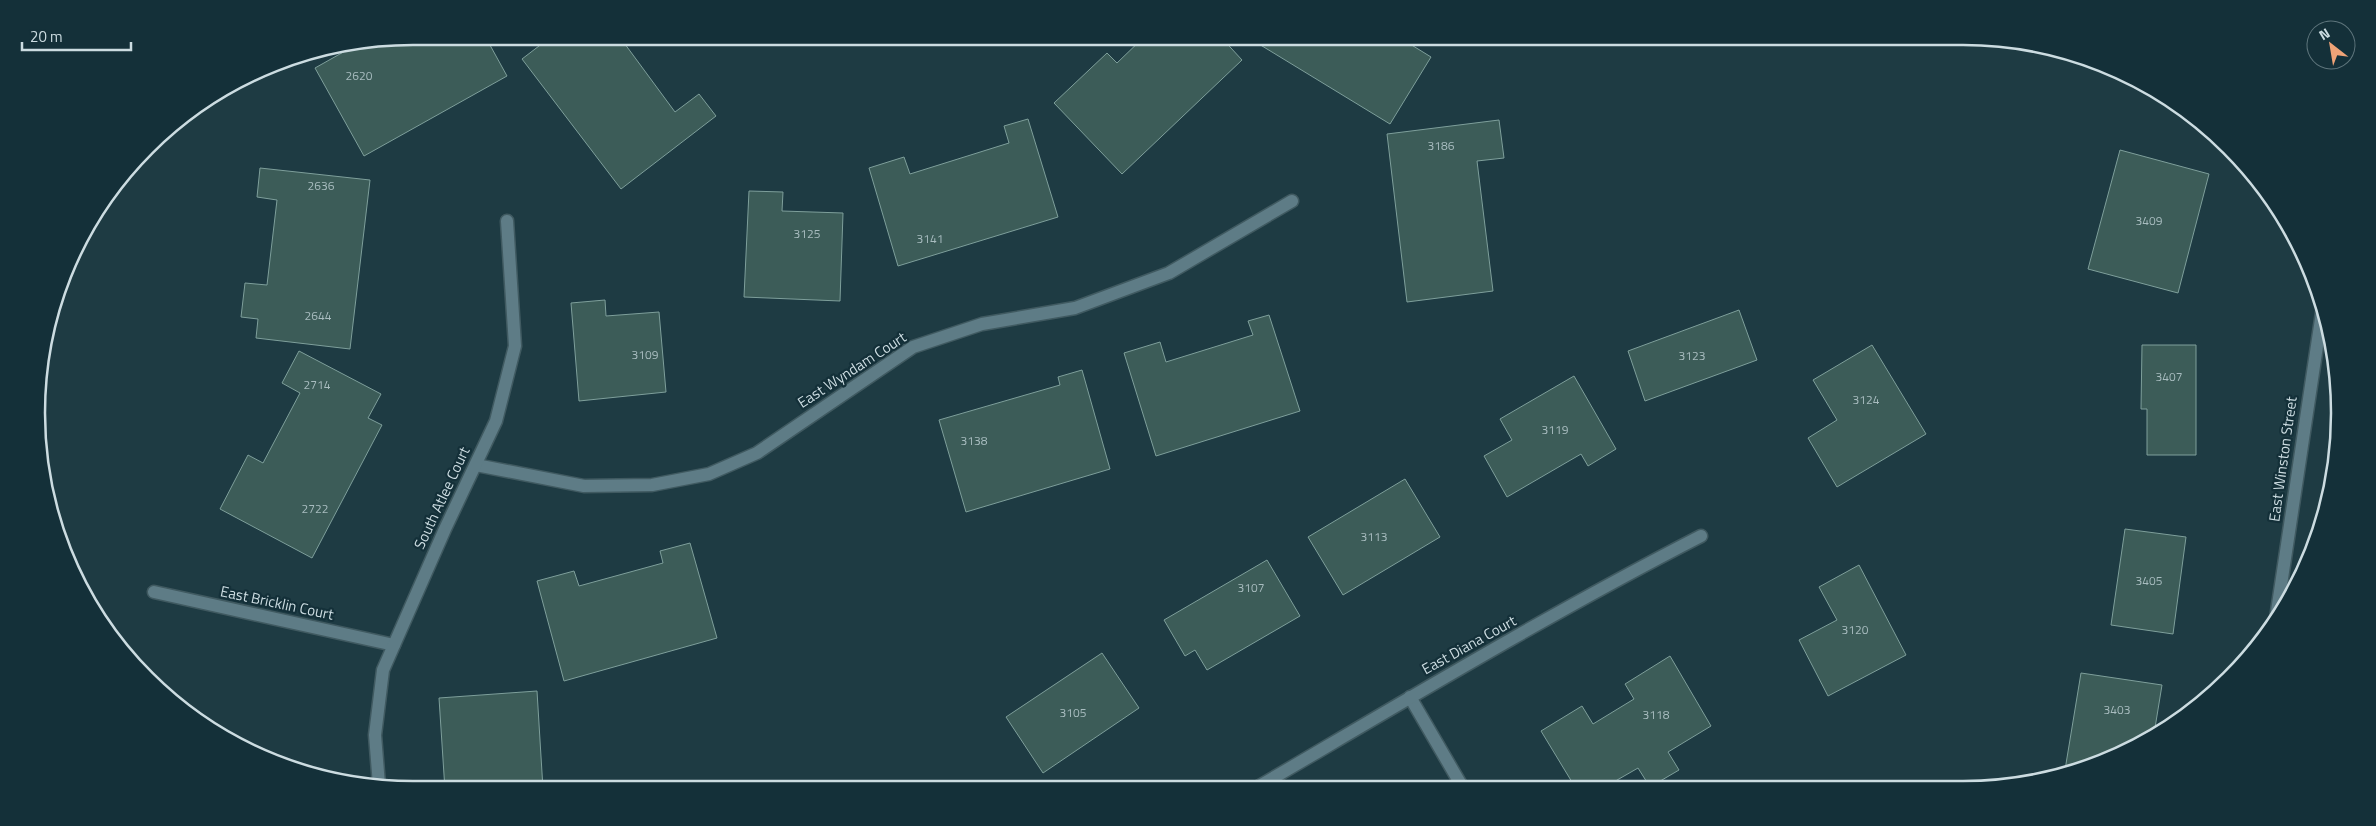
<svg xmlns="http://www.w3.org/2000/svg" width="2376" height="826" font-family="'Titillium Web',sans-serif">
  <rect width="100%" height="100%" fill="#1e3b43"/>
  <g fill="#3c5c58" stroke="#7e9f9b">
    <path d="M413 36H485L507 76 364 156 315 68 363 41 398 38 400 43Z"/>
    <path d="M552 36H619L675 112 699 94 716 116 621 189 522 59Z"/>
    <path d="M1145 36H1220L1242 60 1122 174 1054 103 1107 53 1117 63Z"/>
    <path d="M1251 36H1397L1431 57 1390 124 1249 38Z"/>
    <path d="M1028 119 1058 217 898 266 869 168 904 157 910 174 1009 143 1004 126Z"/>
    <path d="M1499 120 1504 158 1477 161 1493 291 1407 302 1387 134Z"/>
    <path d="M2120 150 2209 174 2178 293 2088 269Z"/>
    <path d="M260 168 370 180 350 349 256 338 258 319 241 317 245 283 267 285 277 200 257 197Z"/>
    <path d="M749 191 783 192 782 211 843 213 840 301 744 297Z"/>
    <path d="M605 300 606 316 659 312 666 392 579 401 571 303Z"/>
    <path d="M1739 310 1757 360 1645 401 1628 351Z"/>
    <path d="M1269 315 1300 411 1156 456 1124 353 1160 342 1166 362 1253 335 1248 321Z"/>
    <path d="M1872 345 1926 434 1837 487 1808 438 1837 420 1813 380Z"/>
    <path d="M2142 345H2196V455H2147V409H2141Z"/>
    <path d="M299 351 381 394 368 418 382 425 312 558 220 509 248 455 263 463 300 393 282 383Z"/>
    <path d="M1082 370 1110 469 966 512 939 420 1060 385 1058 377Z"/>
    <path d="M1574 376 1616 449 1588 466 1581 454 1507 497 1484 456 1512 440 1500 419Z"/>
    <path d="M1405 479 1440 537 1343 595 1308 537Z"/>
    <path d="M45 486 56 503 49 508Z"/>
    <path d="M2125 529 2186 537 2173 634 2111 625Z"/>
    <path d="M690 543 717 638 564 681 537 581 574 571 579 586 663 563 660 551Z"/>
    <path d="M1267 560 1300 616 1207 670 1195 650 1185 656 1164 620Z"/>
    <path d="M1859 565 1906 655 1828 696 1799 640 1837 620 1819 587Z"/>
    <path d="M1102 653 1139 708 1043 773 1006 717Z"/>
    <path d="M1670 656 1711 726 1668 752 1679 770 1650 787 1638 768 1605 787H1575L1541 731 1582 706 1593 724 1634 699 1625 684Z"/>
    <path d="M2081 673 2162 685 2154 734 2129 751 2065 770Z"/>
    <path d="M537 691 543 789 445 790 439 698Z"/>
    <path d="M1775 782 1777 787H1764Z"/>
  </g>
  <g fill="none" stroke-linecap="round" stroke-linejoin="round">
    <g stroke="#405a61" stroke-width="15">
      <g id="minor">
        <path d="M476 465 584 486 652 485 709 474 757 453 913 347 982 324 1075 308 1169 273 1292 201"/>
        <path d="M154 592 394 645"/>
        <path d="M2276 618 2323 306"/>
        <path d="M1410 697 1463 788"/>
        <path d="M379 785 375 735 383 670 445 529 496 421 515 346 507 221"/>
        <path d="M1256 788C1403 702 1549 614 1701 536"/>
      </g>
    </g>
    <use href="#minor" stroke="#5e7c86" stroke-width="12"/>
  </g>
  <g text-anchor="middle" stroke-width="4.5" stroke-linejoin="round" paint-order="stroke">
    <g font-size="12" fill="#a8bcbf">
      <text x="359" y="80">2620</text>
      <text x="1441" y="150">3186</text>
      <text x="321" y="190">2636</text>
      <text x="2149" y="225">3409</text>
      <text x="807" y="238">3125</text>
      <text x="930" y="243">3141</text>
      <text x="318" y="320">2644</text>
      <text x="645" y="359">3109</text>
      <text x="1692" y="360">3123</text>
      <text x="2169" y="381">3407</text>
      <text x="317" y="389">2714</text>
      <text x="1866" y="404">3124</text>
      <text x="1555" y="434">3119</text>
      <text x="974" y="445">3138</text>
      <text x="315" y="513">2722</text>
      <text x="1374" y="541">3113</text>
      <text x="2149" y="585">3405</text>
      <text x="1251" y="592">3107</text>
      <text x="1855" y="634">3120</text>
      <text x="2117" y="714">3403</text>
      <text x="1073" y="717">3105</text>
      <text x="1656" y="719">3118</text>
    </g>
    <g font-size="15" fill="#ccdce1" stroke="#143039">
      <text transform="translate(852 370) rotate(-33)" y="5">East Wyndam Court</text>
      <text transform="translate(2283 459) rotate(-82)" y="5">East Winston Street</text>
      <text transform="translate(442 498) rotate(-65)" y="5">South Atlee Court</text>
      <text transform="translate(277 603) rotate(12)" y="5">East Bricklin Court</text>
      <text transform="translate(1469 645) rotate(-29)" y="5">East Diana Court</text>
    </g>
  </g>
  <path d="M0 0H2376V826H0ZM413 45H1963A368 368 0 0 1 2331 413V413A368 368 0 0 1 1963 781H413A368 368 0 0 1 45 413V413A368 368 0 0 1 413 45Z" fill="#143039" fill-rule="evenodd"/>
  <path fill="none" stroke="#ccdce1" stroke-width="2.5" d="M413 45H1963A368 368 0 0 1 2331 413V413A368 368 0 0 1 1963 781H413A368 368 0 0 1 45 413V413A368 368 0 0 1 413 45Z"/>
  <g transform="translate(2331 45) rotate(329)"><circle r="24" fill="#143039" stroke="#5e757c"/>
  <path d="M0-4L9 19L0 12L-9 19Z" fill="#efa377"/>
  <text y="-8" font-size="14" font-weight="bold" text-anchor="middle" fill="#ccdce1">N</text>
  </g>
  <path d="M22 42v8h109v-8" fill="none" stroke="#ccdce1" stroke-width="2.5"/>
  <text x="30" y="42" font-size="15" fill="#ccdce1" stroke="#143039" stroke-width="4" paint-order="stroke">20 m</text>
</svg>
